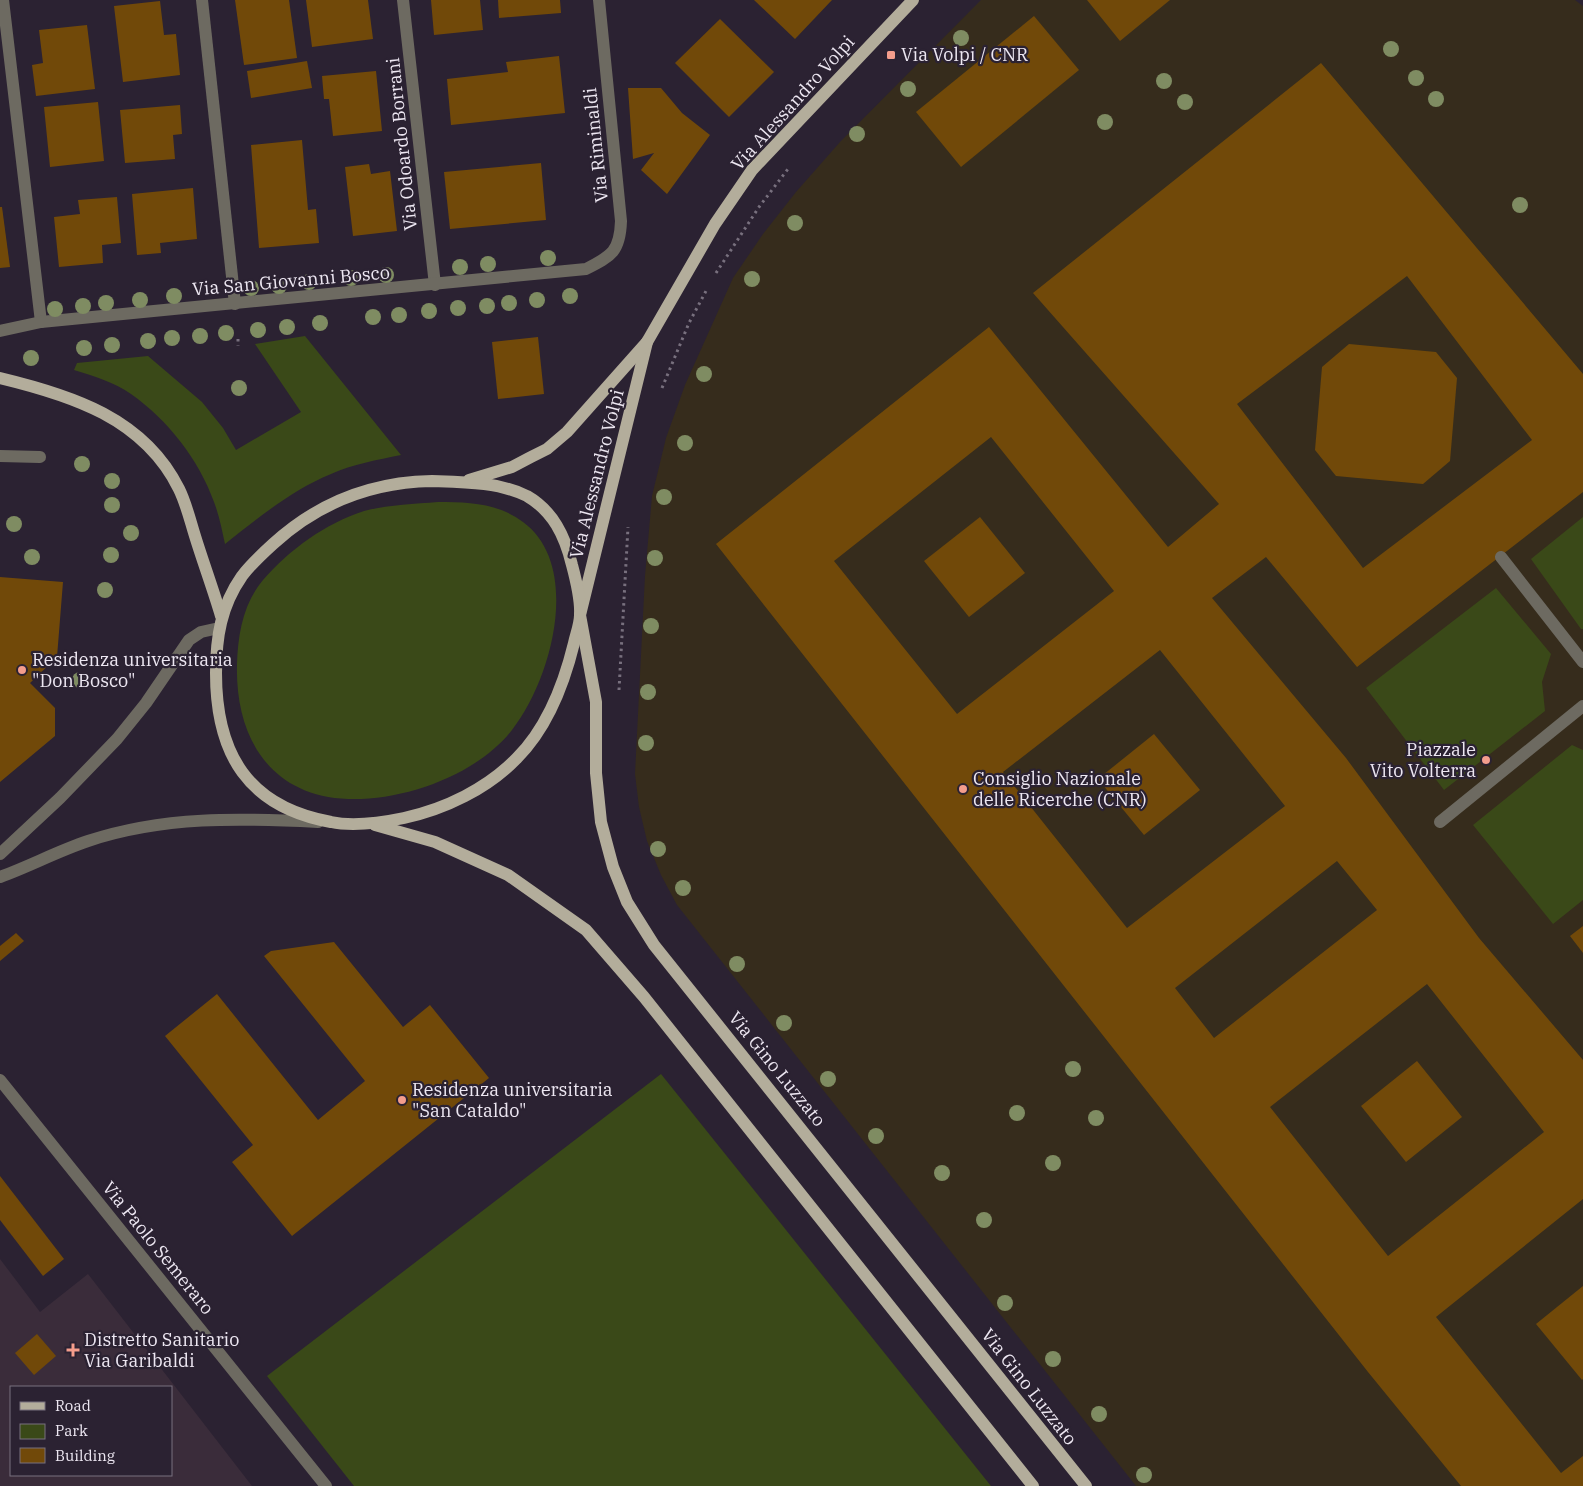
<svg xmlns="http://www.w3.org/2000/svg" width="1583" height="1486" font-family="'IBM Plex Serif',serif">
  <rect width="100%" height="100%" fill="#2b2232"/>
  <path fill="#362c1c" d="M981 0H1575L1583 6V1486H1136L677 905 661 875 647 841 639 807 635 774 645 576 652 496 666 438 685 385 733 278 763 234 796 192 840 142Z"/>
  <path fill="#3a2c3a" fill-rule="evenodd" d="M0 1259 40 1312 88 1274 252 1486H0ZM11 1387H171V1475H11Z"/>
  <g fill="#3a4918">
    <path d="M305 336 401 455C377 460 353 464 331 474 292 490 258 518 225 544 222 530 219 515 214 502 199 460 168 420 131 394 114 382 93 376 74 370L77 363 148 356 202 402 223 428 236 450 301 412 255 344Z"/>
    <path d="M438 502C468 502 498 503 523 522 583 566 551 681 512 730 477 775 404 801 348 799 269 796 235 736 237 664 238 634 243 604 263 580 289 550 326 523 364 511 388 505 413 504 438 502Z"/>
    <path d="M1583 517V629H1581L1531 559Z"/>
    <path d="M1496 588 1551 654 1542 682 1545 711 1444 790 1366 688Z"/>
    <path d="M1572 745 1583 750V900L1553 924 1473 825Z"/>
    <path d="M661 1074 991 1486H354L267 1376Z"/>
  </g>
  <g fill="#714909" fill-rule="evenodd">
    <path d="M235 0H289L297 58 244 65Z"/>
    <path d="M306 0H368L373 39 312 47Z"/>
    <path d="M431 0H480L483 30 434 35Z"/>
    <path d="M498 0H560L561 13 499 18Z"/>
    <path d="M754 0H832L795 39Z"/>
    <path d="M1087 0H1170L1120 41Z"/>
    <path d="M160 1 164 35 176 34 180 75 123 82 114 6Z"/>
    <path d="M1034 16 1079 70 961 167 916 112Z"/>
    <path d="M720 19 774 72 729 117 675 63Z"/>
    <path d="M87 25 95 89 36 96 32 65 43 63 39 30Z"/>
    <path d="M559 56 565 113 451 125 447 79 508 72 506 62Z"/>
    <path d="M307 61 312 88 251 98 247 71Z"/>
    <path d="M1321 63 1583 374V492L1357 667 1266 557 1212 598 1346 758 1479 938 1583 1060V1199L1436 1317 1561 1473 1583 1456V1486H1461L1368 1372 716 544 989 327 1168 547 1219 504 1033 293ZM1407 276 1532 440 1363 568 1237 404ZM991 437 1114 591 957 714 834 561ZM1160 650 1285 806 1127 928 1003 772ZM1337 861 1377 910 1214 1038 1175 988ZM1427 984 1544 1132 1388 1256 1270 1107Z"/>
    <path d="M376 71 382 131 333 136 329 99H324L322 76Z"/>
    <path d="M628 88H661L682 113 710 135 667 194 641 170 654 153 633 159Z"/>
    <path d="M98 102 104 161 50 167 44 107Z"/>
    <path d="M180 105 182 134 173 135 175 159 125 163 120 110Z"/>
    <path d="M302 140 308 210 316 209 319 243 259 248 251 145Z"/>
    <path d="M541 163 546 220 450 229 444 172Z"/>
    <path d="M369 164 371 174 390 171 397 231 353 236 345 167Z"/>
    <path d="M193 188 197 239 160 243 161 253 137 255 132 194Z"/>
    <path d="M117 197 121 243 102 245 103 263 59 267 54 217 80 214 78 200Z"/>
    <path d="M0 207H2L10 267 0 268Z"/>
    <path d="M538 337 544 394 498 399 492 342Z"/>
    <path d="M1349 344 1436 352 1457 378 1450 461 1423 484 1336 476 1315 450 1322 367Z"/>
    <path d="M980 517 1025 573 969 617 924 561Z"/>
    <path d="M0 577 63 582 57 657 30 683 55 708V736L0 782Z"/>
    <path d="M1154 734 1200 790 1144 835 1098 779Z"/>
    <path d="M1583 926V953L1570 936Z"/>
    <path d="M16 933 24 941 0 961V946Z"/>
    <path d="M334 942 403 1027 430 1005 489 1078 292 1236 232 1162 253 1145 165 1036 217 994 318 1120 365 1081 264 956 271 951Z"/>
    <path d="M1417 1061 1462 1117 1406 1162 1361 1106Z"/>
    <path d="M0 1176 64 1259 43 1276 0 1220Z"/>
    <path d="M1583 1286V1379L1582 1380 1536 1324Z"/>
    <path d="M37 1334 56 1356 34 1375 15 1353Z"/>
  </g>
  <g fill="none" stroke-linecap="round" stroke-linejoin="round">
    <g stroke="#78707e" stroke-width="3" stroke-dasharray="2.5 4" stroke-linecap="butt">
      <path d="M716 273 759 207 788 169"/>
      <path d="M238 339V346"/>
      <path d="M662 388 689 323 706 291"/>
      <path d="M619 690 628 527"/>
    </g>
    <g stroke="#6d6a61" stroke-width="12">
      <path d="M3 0 41 322"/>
      <path d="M202 0 235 304"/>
      <path d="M403 0 435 285"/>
      <path d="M0 331 41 322 586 269C612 256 620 251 621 221L599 0"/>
      <path d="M0 456 40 457"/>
      <path d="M1501 557 1583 662"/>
      <path d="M1440 822 1583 706"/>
      <path d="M0 854 60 798 117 739 146 703 189 640 201 632 219 628"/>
      <path d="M0 877C30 866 58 851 88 841 163 816 240 818 318 822"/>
      <path d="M0 1080 326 1486"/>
    </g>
    <g stroke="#b3ad9b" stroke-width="12">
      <path d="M647 342 580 615 596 702V773L601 822 613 867 627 902 654 945 1086 1486"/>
      <path d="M0 378C71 395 144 418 179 489 186 503 190 520 195 536 203 562 213 589 221 616"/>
      <path d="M469 480 512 467 531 457 547 449 567 432 647 342 715 224 752 170 913 0"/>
      <path d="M432 481C463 482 499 482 527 496 553 511 565 536 572 565 576 580 581 599 580 615 580 624 576 634 574 643 564 684 548 727 517 758 487 789 445 809 404 818 380 823 354 827 331 822 248 807 216 754 216 673 216 637 221 606 242 576 251 564 262 554 273 544 319 502 371 482 432 481Z"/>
      <path d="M375 825 435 842 508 875 586 930 644 997 1033 1486"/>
    </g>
  </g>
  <g fill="#7f8c62">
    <circle cx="961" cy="38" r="8"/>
    <circle cx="1391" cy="49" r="8"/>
    <circle cx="1416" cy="78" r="8"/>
    <circle cx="1164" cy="81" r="8"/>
    <circle cx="908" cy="89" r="8"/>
    <circle cx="1436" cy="99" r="8"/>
    <circle cx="1185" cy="102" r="8"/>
    <circle cx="1105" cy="122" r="8"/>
    <circle cx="857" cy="134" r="8"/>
    <circle cx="1520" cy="205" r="8"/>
    <circle cx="795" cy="223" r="8"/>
    <circle cx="548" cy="258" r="8"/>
    <circle cx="488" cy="264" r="8"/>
    <circle cx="460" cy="267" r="8"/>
    <circle cx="386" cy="275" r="8"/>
    <circle cx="351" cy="278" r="8"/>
    <circle cx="752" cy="279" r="8"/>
    <circle cx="309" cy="282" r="8"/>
    <circle cx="279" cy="286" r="8"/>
    <circle cx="251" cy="288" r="8"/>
    <circle cx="174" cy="296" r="8"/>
    <circle cx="570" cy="296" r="8"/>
    <circle cx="140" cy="300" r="8"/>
    <circle cx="537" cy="300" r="8"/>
    <circle cx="106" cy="303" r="8"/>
    <circle cx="509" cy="303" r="8"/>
    <circle cx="83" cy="306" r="8"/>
    <circle cx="487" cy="306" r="8"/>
    <circle cx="458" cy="308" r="8"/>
    <circle cx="55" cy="309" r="8"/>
    <circle cx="429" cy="311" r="8"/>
    <circle cx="399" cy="315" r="8"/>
    <circle cx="373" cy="317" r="8"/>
    <circle cx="320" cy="323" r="8"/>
    <circle cx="287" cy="327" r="8"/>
    <circle cx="258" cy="330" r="8"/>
    <circle cx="226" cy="333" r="8"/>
    <circle cx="200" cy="336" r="8"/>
    <circle cx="172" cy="338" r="8"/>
    <circle cx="148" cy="341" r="8"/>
    <circle cx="112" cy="345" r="8"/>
    <circle cx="84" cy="348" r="8"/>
    <circle cx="31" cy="358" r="8"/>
    <circle cx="704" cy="374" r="8"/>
    <circle cx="239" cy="388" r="8"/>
    <circle cx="685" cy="443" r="8"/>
    <circle cx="82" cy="464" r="8"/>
    <circle cx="112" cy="481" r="8"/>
    <circle cx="664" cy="497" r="8"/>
    <circle cx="112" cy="505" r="8"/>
    <circle cx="14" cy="524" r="8"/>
    <circle cx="131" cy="533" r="8"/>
    <circle cx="111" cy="555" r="8"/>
    <circle cx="32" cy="557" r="8"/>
    <circle cx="655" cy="558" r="8"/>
    <circle cx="105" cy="590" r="8"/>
    <circle cx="651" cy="626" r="8"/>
    <circle cx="80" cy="680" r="8"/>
    <circle cx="648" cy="692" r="8"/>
    <circle cx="646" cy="743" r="8"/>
    <circle cx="658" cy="849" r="8"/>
    <circle cx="683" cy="888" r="8"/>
    <circle cx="737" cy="964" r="8"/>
    <circle cx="784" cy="1023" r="8"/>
    <circle cx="1073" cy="1069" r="8"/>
    <circle cx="828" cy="1079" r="8"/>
    <circle cx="1017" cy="1113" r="8"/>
    <circle cx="1096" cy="1118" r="8"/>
    <circle cx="876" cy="1136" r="8"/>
    <circle cx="1053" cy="1163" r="8"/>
    <circle cx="942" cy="1173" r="8"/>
    <circle cx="984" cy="1220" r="8"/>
    <circle cx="1005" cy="1303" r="8"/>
    <circle cx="1053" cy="1359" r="8"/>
    <circle cx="1099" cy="1414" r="8"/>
    <circle cx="1144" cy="1475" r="8"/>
  </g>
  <g fill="#f49d8c" stroke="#2b2232" stroke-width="2">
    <rect x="886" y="50" width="10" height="10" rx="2.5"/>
    <circle cx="22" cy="670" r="5"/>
    <circle cx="1486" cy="760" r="5"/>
    <circle cx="963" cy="789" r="5"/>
    <circle cx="402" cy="1100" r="5"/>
    <path d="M70.5 1342.5h5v5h5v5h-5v5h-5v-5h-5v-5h5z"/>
  </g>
  <g text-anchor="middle" stroke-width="4.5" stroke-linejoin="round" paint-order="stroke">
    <g font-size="18" fill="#ede7f2" stroke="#2b2232" text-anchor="start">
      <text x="901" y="61">Via Volpi / CNR</text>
      <text x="32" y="666">Residenza universitaria<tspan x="32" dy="21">"Don Bosco"</tspan></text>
      <text x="1476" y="756" text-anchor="end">Piazzale<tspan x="1476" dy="21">Vito Volterra</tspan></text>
      <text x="973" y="785">Consiglio Nazionale<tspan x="973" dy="21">delle Ricerche (CNR)</tspan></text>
      <text x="412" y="1096">Residenza universitaria<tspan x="412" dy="21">"San Cataldo"</tspan></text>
      <text x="84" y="1346">Distretto Sanitario<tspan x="84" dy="21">Via Garibaldi</tspan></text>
    </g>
    <g font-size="18" fill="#ede7f2" stroke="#2b2232">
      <text transform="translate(793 103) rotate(-48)" y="6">Via Alessandro Volpi</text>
      <text transform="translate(402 144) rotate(-96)" y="6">Via Odoardo Borrani</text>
      <text transform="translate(596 145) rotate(-96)" y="6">Via Riminaldi</text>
      <text transform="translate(291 281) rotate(-5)" y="6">Via San Giovanni Bosco</text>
      <text transform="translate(597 474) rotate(-76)" y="6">Via Alessandro Volpi</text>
      <text transform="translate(777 1069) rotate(51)" y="6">Via Gino Luzzato</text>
      <text transform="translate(158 1248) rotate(51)" y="6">Via Paolo Semeraro</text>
      <text transform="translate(1029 1387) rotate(52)" y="6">Via Gino Luzzato</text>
    </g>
  </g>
  <rect x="10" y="1386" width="162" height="90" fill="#2b2232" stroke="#79717f"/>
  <rect x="20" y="1402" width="25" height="8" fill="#b3ad9b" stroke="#79717f"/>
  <text x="55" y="1411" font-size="15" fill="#ede7f2">Road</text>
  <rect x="20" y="1424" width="25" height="15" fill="#3a4918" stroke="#79717f"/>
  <text x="55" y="1436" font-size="15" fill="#ede7f2">Park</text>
  <rect x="20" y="1448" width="25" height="15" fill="#714909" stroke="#79717f"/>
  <text x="55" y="1461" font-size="15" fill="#ede7f2">Building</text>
</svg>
